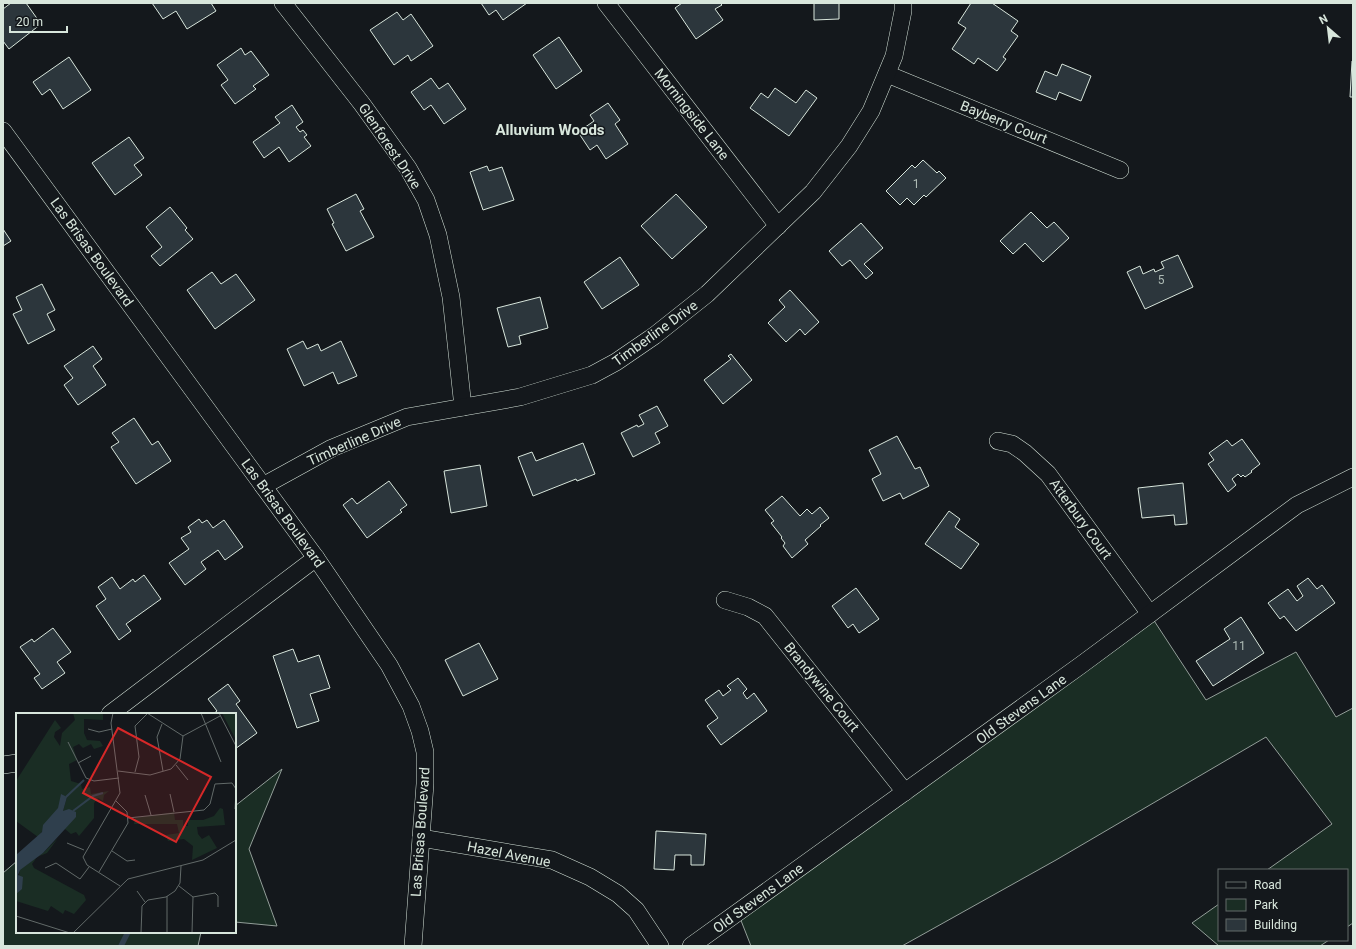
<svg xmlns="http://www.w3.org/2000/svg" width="1356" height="949" font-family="Roboto,sans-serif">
  <rect width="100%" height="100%" fill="#14181c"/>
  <g fill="#1a2d24" stroke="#939e99">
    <path d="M1151 616 1206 700 1296 652 1336 717 1353 708V923L1347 927V870H1267L1332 824 1266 737 1056 860 902 946H751L740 918Z"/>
    <path d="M282 769 249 849 277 926 235 922V806Z"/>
    <path d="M17 861V932H201L198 946H3V873Z"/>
    <path d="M1219 904V940H1329L1320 946H1219L1192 923Z"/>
  </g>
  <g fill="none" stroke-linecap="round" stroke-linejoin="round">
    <path stroke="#2f3f4d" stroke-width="5.5" d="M121 946 128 932"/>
  </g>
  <g fill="#2c363c" stroke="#d8e6dc">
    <path d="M11 3H26L41 24 9 49 3 41V9Z"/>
    <path d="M152 3H211L216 11 187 29 176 11 163 19Z"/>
    <path d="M481 3H527L503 20 496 10 489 15Z"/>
    <path d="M682 3H720L722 5 715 9 723 20 696 39 675 8Z"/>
    <path d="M814 3H839V19L814 20Z"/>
    <path d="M971 3H992L1018 21 1011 31 1018 36 1003 57 1006 59 997 71 978 58 974 64 952 49 966 28 958 23Z"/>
    <path d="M397 12 403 20 411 14 433 46 411 61 408 55 394 65 370 30Z"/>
    <path d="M559 37 582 71 556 89 533 55Z"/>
    <path d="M241 48 245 55 251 51 269 75 253 86 256 89 235 104 221 85 228 80 217 65Z"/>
    <path d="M69 57 91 90 63 109 50 89 42 95 33 82Z"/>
    <path d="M1352 61H1353V97H1350Z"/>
    <path d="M1062 64 1091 76 1081 101 1059 92 1056 100 1036 92 1045 71 1057 76Z"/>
    <path d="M431 78 439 89 448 83 466 109 444 124 431 105 424 110 411 92Z"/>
    <path d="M775 88 796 103 806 90 817 98 789 136 750 108 761 93 768 98Z"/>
    <path d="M608 103 620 120 615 124 628 144 606 159 597 145 590 150 578 132 594 121 590 115Z"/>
    <path d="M292 105 303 122 296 127 300 132 303 130 307 135 304 137 311 146 289 162 279 147 264 158 253 142 280 123 275 117Z"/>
    <path d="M129 137 144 158 134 165 142 175 115 195 92 163Z"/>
    <path d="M923 160 937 173 939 171 946 178 926 197 924 195 914 205 907 198 900 205 886 191 912 165 915 168Z"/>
    <path d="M487 166 489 171 502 167 514 200 483 210 470 172Z"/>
    <path d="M356 194 364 209 360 211 374 237 346 251 332 224 334 223 327 209Z"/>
    <path d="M676 194 707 227 672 259 641 226Z"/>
    <path d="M170 207 187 228 185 230 193 239 160 266 151 256 162 247 146 227Z"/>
    <path d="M1031 212 1047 228 1054 222 1069 238 1043 262 1025 243 1013 254 1000 241Z"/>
    <path d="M861 223 883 248 864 264 873 273 866 279 850 260 842 266 829 251Z"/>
    <path d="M3 229 11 241 3 246Z"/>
    <path d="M1178 255 1193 287 1145 309 1127 272 1140 266 1143 274 1154 269 1155 272 1164 268 1161 262Z"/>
    <path d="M620 257 639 285 602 309 584 282Z"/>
    <path d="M212 272 221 284 236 274 255 300 215 329 187 290Z"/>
    <path d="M42 284 55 310 47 314 55 330 28 344 13 314 22 310 16 297Z"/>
    <path d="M790 290 819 322 805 335 800 329 786 342 768 323 785 307 779 300Z"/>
    <path d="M540 297 548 328 519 336 521 344 508 347 497 308Z"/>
    <path d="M303 341 307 349 318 344 321 351 341 341 357 376 338 384 333 372 304 386 287 349Z"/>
    <path d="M93 346 102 359 93 366 106 385 78 405 64 385 73 378 64 366Z"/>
    <path d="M731 354 752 380 723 404 704 380 731 359 728 356Z"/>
    <path d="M657 406 668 426 655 433 660 443 633 457 621 433 637 425 638 427 644 424 639 415Z"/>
    <path d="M134 418 152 445 158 441 171 461 136 484 111 447 119 442 112 433Z"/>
    <path d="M897 436 915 469 920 467 929 486 903 499 900 493 883 501 872 479 881 474 869 450Z"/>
    <path d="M1242 439 1260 464 1251 471 1252 472 1245 477 1243 475 1241 477 1238 474 1232 479 1236 485 1228 492 1208 464 1214 460 1209 453 1227 440 1232 446Z"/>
    <path d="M583 443 595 474 577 481 576 479 533 496 518 457 532 452 536 461Z"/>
    <path d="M480 465 487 506 451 513 444 471Z"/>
    <path d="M389 481 407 505 400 510 402 512 367 538 343 505 352 498 357 504Z"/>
    <path d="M1183 483 1187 524 1175 525 1174 515 1142 518 1138 488Z"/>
    <path d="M782 496 800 516 807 509 812 514 820 507 829 518 820 525 821 526 805 540 808 544 792 558 783 546 785 543 781 538 782 537 771 523 774 521 765 510Z"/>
    <path d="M949 511 960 519 955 527 979 544 961 569 925 544Z"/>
    <path d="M199 519 202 523 207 520 213 528 224 520 243 547 225 560 218 550 201 562 206 569 185 585 169 563 189 549 181 538 191 532 188 527Z"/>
    <path d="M144 575 161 599 126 624 131 631 119 640 96 606 106 599 98 587 112 577 120 589 133 579 135 582Z"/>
    <path d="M1308 578 1317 589 1322 585 1335 603 1296 631 1284 616 1280 619 1268 603 1288 589 1297 601 1303 596 1297 586Z"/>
    <path d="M856 588 879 619 859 633 853 624 848 628 832 606Z"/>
    <path d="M1241 617 1264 653 1213 686 1196 661 1230 639 1224 629Z"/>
    <path d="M53 628 71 652 57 662 65 673 42 689 34 678 40 674 20 647 32 639 34 642Z"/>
    <path d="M479 643 498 679 463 696 445 660Z"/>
    <path d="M293 649 298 662 319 655 330 688 310 694 319 721 297 728 273 656Z"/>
    <path d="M738 678 747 689 743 693 747 699 754 693 767 711 721 745 707 726 718 718 705 700 719 690 723 696 731 690 727 686Z"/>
    <path d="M228 684 240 701 236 704 257 733 235 749V714H213L217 711 208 699Z"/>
    <path d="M656 831 706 834 704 865H691V855H675L674 870 654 869Z"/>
  </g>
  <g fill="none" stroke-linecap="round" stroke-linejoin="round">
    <g stroke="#d8e6dc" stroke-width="18">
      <g id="street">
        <path d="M283 3 362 104 408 168 426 200 438 235 451 297 463 407"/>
        <path d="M606 3 778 226"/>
        <path d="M887 74 1120 170"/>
        <path d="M3 131 316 558 389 665 411 706 420 731 425 752V784L413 946"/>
        <path d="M998 441 1012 444 1025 453 1048 474 1150 614"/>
        <path d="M263 486 332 448 407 417 520 397 592 375 616 362 654 336 707 294 813 192 849 146 871 111 894 56 903 11V3"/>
        <path d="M725 600 748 607 765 616 905 792"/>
        <path d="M110 714 316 558"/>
        <path d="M3 765 17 763"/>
        <path d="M421 838 552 860 590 877 618 894 636 910 660 946"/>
        <path d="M691 946 1081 665 1297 505 1353 477"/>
      </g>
    </g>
    <use href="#street" stroke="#14181c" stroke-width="17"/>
  </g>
  <g text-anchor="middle" stroke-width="3" stroke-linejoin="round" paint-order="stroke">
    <g font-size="12" fill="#adbab4">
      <text x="916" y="188">1</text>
      <text x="1161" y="284">5</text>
      <text x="1239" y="650">11</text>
    </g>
    <g font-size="14" fill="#d8e6dc" stroke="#14181c">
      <text transform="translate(692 114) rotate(52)" y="5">Morningside Lane</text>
      <text transform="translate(1004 122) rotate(22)" y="5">Bayberry Court</text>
      <text transform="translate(390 146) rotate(56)" y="5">Glenforest Drive</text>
      <text transform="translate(92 252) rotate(54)" y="5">Las Brisas Boulevard</text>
      <text transform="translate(655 333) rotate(-36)" y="5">Timberline Drive</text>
      <text transform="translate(354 441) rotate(-24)" y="5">Timberline Drive</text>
      <text transform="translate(283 513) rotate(54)" y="5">Las Brisas Boulevard</text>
      <text transform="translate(1081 519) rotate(54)" y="5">Atterbury Court</text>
      <text transform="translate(822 687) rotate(51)" y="5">Brandywine Court</text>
      <text transform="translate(1021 709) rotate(-36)" y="5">Old Stevens Lane</text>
      <text transform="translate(420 832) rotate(-86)" y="5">Las Brisas Boulevard</text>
      <text transform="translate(509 854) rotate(11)" y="5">Hazel Avenue</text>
      <text transform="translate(758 898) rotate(-36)" y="5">Old Stevens Lane</text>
    </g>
    <g font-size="15" font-weight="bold" fill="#d8e6dc" stroke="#14181c">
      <text x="550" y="135">Alluvium Woods</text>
    </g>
  </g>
  <g transform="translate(16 713)">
    <rect width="220" height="220" fill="#14181c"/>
    <path d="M57 0H87V7L68 6V20L71 27 84 28 87 33 78 36 75 31 67 35 63 31 57 34 61 47 53 51 55 68 65 71 66 76 74 74 75 81 93 78 88 82 87 88 82 85 78 90V105L63 123 60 119 55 121 49 116 47 98 51 84 22 124 0 108V68L39 7 45 15 39 19 38 24 44 33 46 20 59 7ZM206 0H220V27ZM204 95 207 96 209 112 181 114 182 121 186 126 193 122 201 135 176 147 177 133 168 126 152 128 150 122 163 120 161 111H118L119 105 158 99 159 107H167V113H172V107H187L198 103ZM42 125 31 140 21 144 16 151 18 155 68 182 70 187 58 201 49 197 47 201 35 193 32 198 0 188 4 156 27 140Z" fill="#1a2d24"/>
    <path d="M45 81 51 84 47 98 53 96 60 99V104L27 140 4 157 2 162 7 164 6 176 0 181V142L26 119 27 112 42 95Z" fill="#2f3f4d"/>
    <path fill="none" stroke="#2f3f4d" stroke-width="2" d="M50 84 68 67M57 98 77 83 87 80"/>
    <path fill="none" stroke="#626a69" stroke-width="1" d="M97 0 95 10 104 80 67 144 71 152 104 173M185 0 205 49M203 0 220 33M146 11 141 24 147 58M72 16 83 19 96 16M167 23 204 3M52 29 70 65 78 68 103 65M62 50 75 43M160 52 172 67M102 58 134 62 155 56 164 46 167 23 131 0M119 59 123 44 119 13 131 1M154 81 158 99M129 82 135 102M219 96 220 79M112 105 188 97 194 91 199 71 216 70 220 76M51 130 68 137M96 138 111 148 119 147M29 155 40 150 64 166 73 154M83 159 112 110 111 99 100 88M163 173 177 184 176 220M121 178 129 189M151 183V220M177 184 199 180 202 183V194M0 203 54 220M57 220 112 166 187 147 220 127M125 220 126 193 132 187 150 184 159 178 164 170 165 153"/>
    <path fill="#d62828" fill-opacity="0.15" stroke="#d62828" stroke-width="2" d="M102 15 195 64 160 129 67 80Z"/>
    <rect width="220" height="220" fill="none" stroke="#d8e6dc" stroke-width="2"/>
  </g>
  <rect width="1356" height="949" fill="none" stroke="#d8e6dc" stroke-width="8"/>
  <rect x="1218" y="869" width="130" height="72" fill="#14181c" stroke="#626a69"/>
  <rect x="1226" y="882" width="20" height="6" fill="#14181c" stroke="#626a69"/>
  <text x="1254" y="889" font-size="12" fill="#d8e6dc">Road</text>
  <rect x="1226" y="899" width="20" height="12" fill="#1a2d24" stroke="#626a69"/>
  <text x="1254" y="909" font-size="12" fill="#d8e6dc">Park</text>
  <rect x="1226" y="919" width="20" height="12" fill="#2c363c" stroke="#626a69"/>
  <text x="1254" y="929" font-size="12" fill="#d8e6dc">Building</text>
  <g transform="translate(1328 28) rotate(332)" stroke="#14181c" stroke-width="3" paint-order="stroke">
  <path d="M0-3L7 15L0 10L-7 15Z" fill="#d8e6dc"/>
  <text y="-6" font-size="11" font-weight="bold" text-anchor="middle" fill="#d8e6dc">N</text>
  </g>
  <path d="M10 26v6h57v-6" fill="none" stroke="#d8e6dc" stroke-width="2"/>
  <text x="16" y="26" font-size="12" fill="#d8e6dc" stroke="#14181c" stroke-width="3" paint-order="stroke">20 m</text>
</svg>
